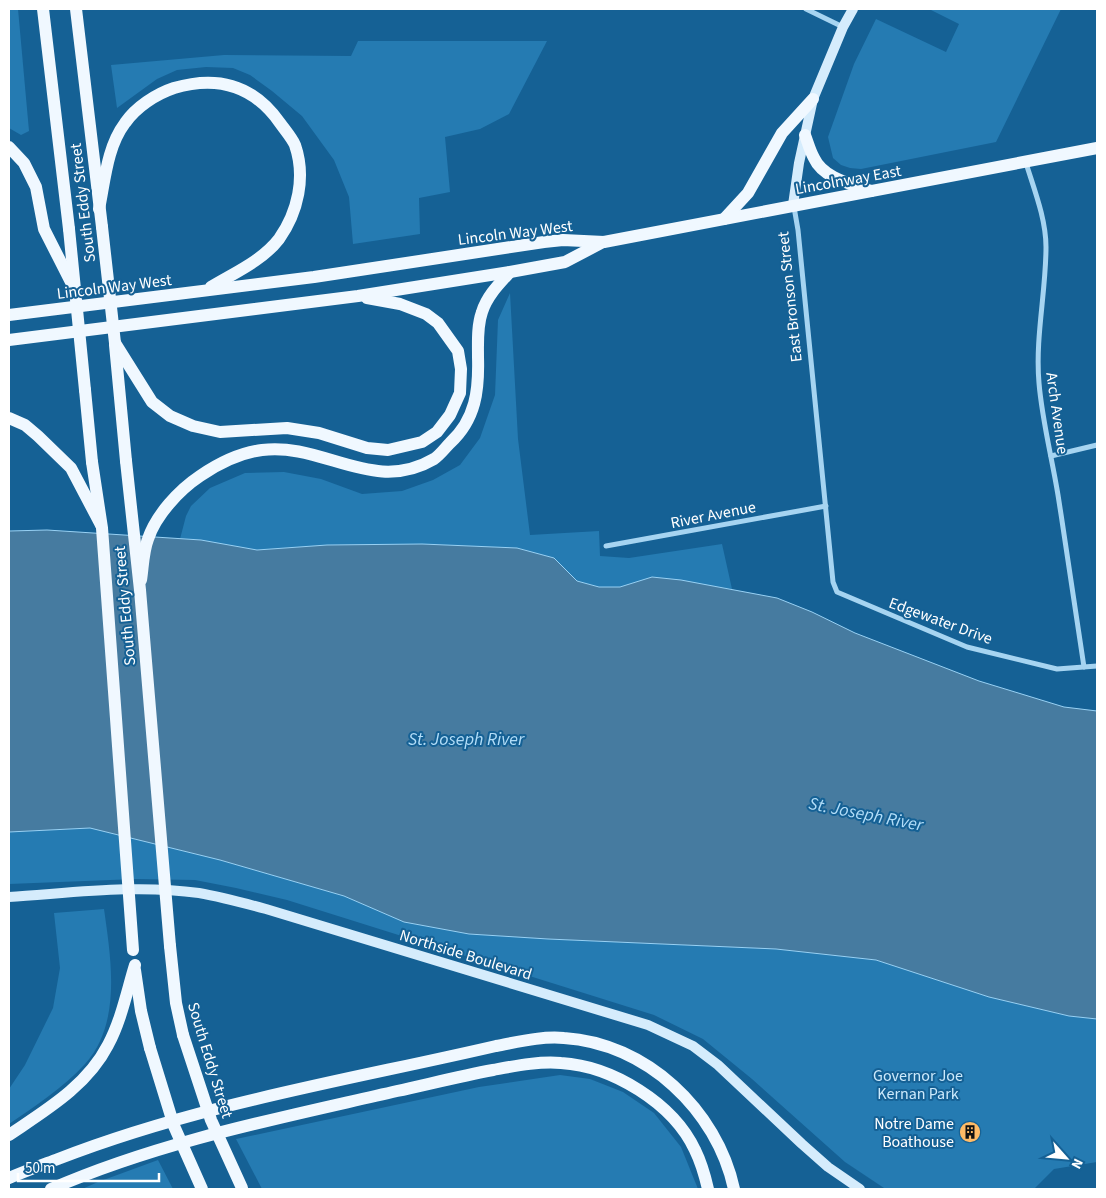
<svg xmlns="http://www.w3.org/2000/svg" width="1106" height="1198" font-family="'Source Sans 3',sans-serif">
  <rect width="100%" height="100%" fill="#156195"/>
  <g fill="#257bb2">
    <path d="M9 9H18L29 131 21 135 9 128Z"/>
    <path d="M929 9H1061L996 142 861 169 850 168 841 165 833 158 828 137 854 64 876 19 946 52 959 24Z"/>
    <path d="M358 41H547L509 114 480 129 445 137 450 192 419 198 420 234 353 244 349 197 334 160 302 116 272 91 250 75 233 68 206 67 177 70 157 79 117 108 111 65 224 55 351 56Z"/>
    <path d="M510 293 518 439 530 535 599 531 600 556 629 558 722 544 732 589 653 577 620 587H599L577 581 554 558 517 548 422 544 327 545 257 550 201 540 180 539 186 516 191 506 210 488 245 473 284 472 321 479 362 494 402 491 433 480 460 465 480 438 495 395 498 320Z"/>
    <path d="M90 828 220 860 344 896 404 922 469 934 548 939 776 949 876 960 989 997 1069 1016 1097 1019V1162L1054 1169 1034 1189 884 1188 845 1162 752 1079 703 1039 654 1015 287 900 236 888 195 880 136 879 9 884V832Z"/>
    <path d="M104 909C111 959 122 1023 85 1064 63 1088 35 1106 9 1124V1089L25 1065 53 1008 60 968 54 913Z"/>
    <path d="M560 1075 590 1079 623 1092 654 1113 681 1147 698 1189H262L236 1139 479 1087Z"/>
    <path d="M158 1160 173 1189H82L98 1182Z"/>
  </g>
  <path fill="#467ba0" stroke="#98d1f4" d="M47 530 201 540 257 550 327 545 422 544 517 548 554 558 577 581 599 587H620L652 577 681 580 777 598 812 612 855 633 979 681 1064 707 1097 711V1019L1069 1016 989 997 876 960 776 949 548 939 469 934 404 922 344 896 220 860 90 828 9 832V531Z"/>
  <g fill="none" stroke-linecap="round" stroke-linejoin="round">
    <g stroke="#a6d4f1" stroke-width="5">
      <path d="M806 9 843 27"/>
      <path d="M1026 163C1034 189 1046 219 1046 247 1046 292 1035 338 1039 383 1042 420 1052 458 1058 495 1067 552 1075 609 1084 667"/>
      <path d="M794 207 798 230 833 582 837 592 967 647 1057 669 1097 666"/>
      <path d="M1051 456 1097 445"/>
      <path d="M606 546 826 506"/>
    </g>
    <g stroke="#d5ecfc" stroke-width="10">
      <path d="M793 205 799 163 813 99 843 27 853 9"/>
      <path d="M9 897C72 893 136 884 199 893 222 897 244 903 266 909L648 1025 693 1046 718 1065 802 1144 828 1167 860 1189"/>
    </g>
    <g stroke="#f0f8ff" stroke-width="12">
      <path d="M43 9 69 229"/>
      <path d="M76 9 102 227"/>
      <path d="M805 135C808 143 810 151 814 158 823 178 851 184 871 191"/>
      <path d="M9 147 24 163 36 187 44 229 75 290"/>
      <path d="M99 209C105 180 107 147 125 123 136 107 156 94 174 88 218 75 254 86 280 123 285 130 292 138 295 145 306 177 298 212 279 239 262 261 234 273 211 287"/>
      <path d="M724 219 748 193 782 133 813 99"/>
      <path d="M9 315 314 277 544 242 563 240 604 242 1097 148"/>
      <path d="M9 340 358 296 510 272 565 262 603 242"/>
      <path d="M115 343 152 402 170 416 193 426 220 432 287 428 319 433 367 448 388 450 422 442 437 432 450 415 460 393 461 369 458 351 438 323 426 314 400 304 367 298"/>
      <path d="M115 345 126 461"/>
      <path d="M85 390 92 462"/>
      <path d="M9 418 25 425 38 436 71 468 101 525"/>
      <path d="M141 580C143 568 143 552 148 539 156 515 179 490 200 476 219 463 238 453 262 450 323 442 373 495 434 459 440 455 445 448 450 443 476 419 479 390 478 357 478 342 477 326 482 312 487 296 499 284 510 272"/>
      <path d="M170 946 176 1003 183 1035"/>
      <path d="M135 970 141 1011 150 1048"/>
      <path d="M9 1135C46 1110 87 1086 108 1045 121 1021 127 991 135 965"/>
      <path d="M9 1178C25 1171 42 1165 58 1159 199 1104 349 1080 496 1046 518 1042 541 1036 564 1038 646 1043 717 1110 734 1189"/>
      <path d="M51 1189C161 1141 280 1118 397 1091 429 1084 461 1076 493 1070 515 1066 539 1061 561 1063 612 1066 673 1103 695 1150 701 1162 705 1176 708 1189"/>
    </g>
    <g stroke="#f0f8ff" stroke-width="12">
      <path d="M102 227 115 343"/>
      <path d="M69 229 85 390"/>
      <path d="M126 461 140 590 170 946"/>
      <path d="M92 462 102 528 133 950"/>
      <path d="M183 1035 211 1120 242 1188"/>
      <path d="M150 1048 174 1126 202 1189"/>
    </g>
  </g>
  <defs>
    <g id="building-disc" transform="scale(1.125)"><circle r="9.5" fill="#fb6" stroke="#156195"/><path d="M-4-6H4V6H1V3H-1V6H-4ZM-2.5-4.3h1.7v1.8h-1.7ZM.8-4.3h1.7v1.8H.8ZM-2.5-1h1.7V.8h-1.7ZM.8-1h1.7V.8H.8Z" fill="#111"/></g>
  </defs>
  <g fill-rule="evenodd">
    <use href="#building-disc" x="970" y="1132"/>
  </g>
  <g text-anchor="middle" stroke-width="4" stroke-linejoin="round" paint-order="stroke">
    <g font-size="16" fill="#fff" stroke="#156195">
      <text transform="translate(848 179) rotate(-10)" y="6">Lincolnway East</text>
      <text transform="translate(82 203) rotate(-97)" y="6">South Eddy Street</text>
      <text transform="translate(515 232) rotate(-7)" y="6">Lincoln Way West</text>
      <text transform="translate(114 286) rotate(-7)" y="6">Lincoln Way West</text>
      <text transform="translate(789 297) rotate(-96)" y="6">East Bronson Street</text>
      <text transform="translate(1058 413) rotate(82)" y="6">Arch Avenue</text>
      <text transform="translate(713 514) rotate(-11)" y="6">River Avenue</text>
      <text transform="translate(124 606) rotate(-95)" y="6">South Eddy Street</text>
      <text transform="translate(941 620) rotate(20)" y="6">Edgewater Drive</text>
      <text transform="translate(466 954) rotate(17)" y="6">Northside Boulevard</text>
      <text transform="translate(211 1060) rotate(73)" y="6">South Eddy Street</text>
    </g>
    <g font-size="16" fill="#cdeafc" stroke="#156195">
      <text x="918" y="1081">Governor Joe<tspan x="918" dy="18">Kernan Park</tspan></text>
    </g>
    <g font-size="16" fill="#fff" stroke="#156195" text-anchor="end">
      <text x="954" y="1129">Notre Dame<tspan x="954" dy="18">Boathouse</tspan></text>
    </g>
    <g font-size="18" font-style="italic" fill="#b2ddf8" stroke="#156195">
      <text x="466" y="745">St. Joseph River</text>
      <text transform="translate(866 814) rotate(11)" y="6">St. Joseph River</text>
    </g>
  </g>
  <rect width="1106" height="1198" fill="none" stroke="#ffffff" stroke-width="20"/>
  <g transform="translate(1066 1158) rotate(117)" stroke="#156195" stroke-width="4" paint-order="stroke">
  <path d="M0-4L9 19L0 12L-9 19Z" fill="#ffffff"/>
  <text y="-8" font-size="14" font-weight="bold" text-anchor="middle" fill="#ffffff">N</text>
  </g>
  <path d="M18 1173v8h141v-8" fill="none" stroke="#ffffff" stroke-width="2.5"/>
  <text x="25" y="1173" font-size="15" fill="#ffffff" stroke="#156195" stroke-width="4" paint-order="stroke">50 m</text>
</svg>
